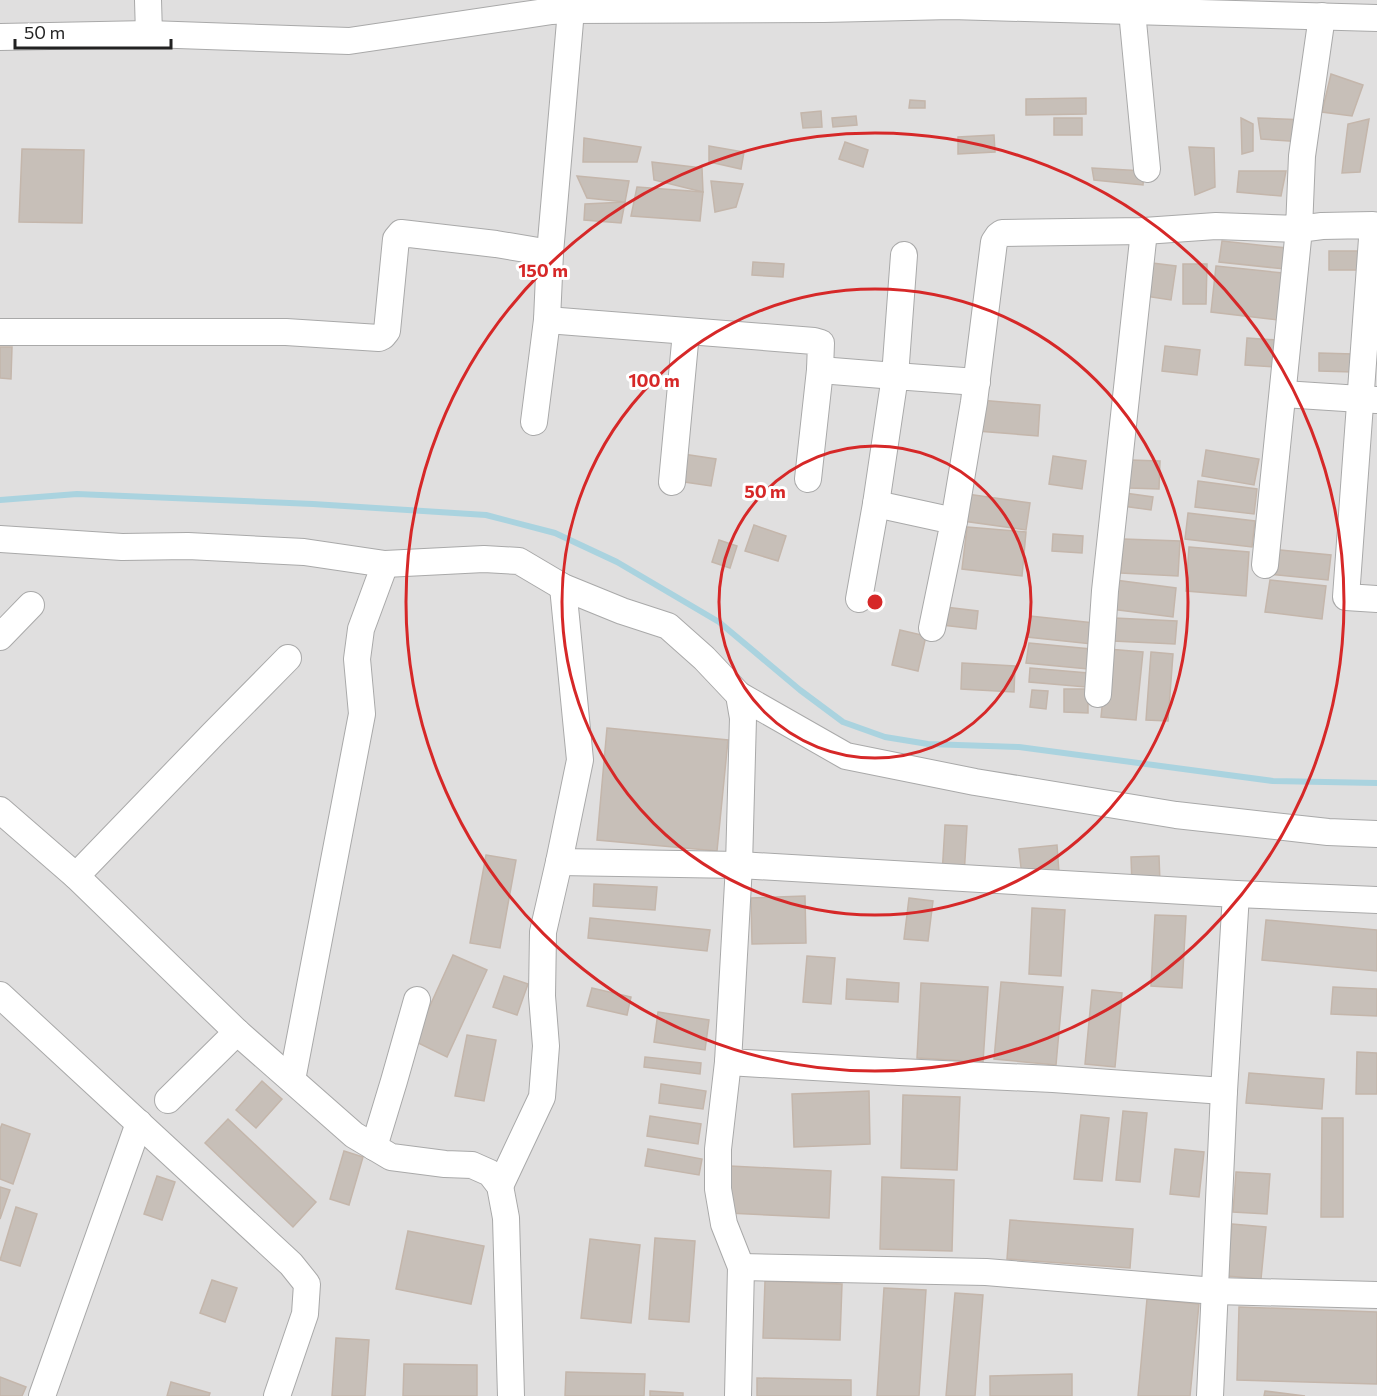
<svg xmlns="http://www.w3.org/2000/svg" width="1377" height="1396" font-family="Commissioner,sans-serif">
  <rect width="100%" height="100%" fill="#f2efe9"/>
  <rect fill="#e0dfdf" x="0" y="0" width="1377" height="1396"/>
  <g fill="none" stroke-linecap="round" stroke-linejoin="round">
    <path stroke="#aad3df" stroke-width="6" d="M0 500 77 494 313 504 486 515 555 533 617 562 719 622 800 690 843 722 885 737 928 744 1019 747 1273 781 1377 783"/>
  </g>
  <g fill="#c7bfb8" stroke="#c4b6ab" stroke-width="1.5">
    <path d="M1331 74 1363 85 1352 116 1322 112Z"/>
    <path d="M1086 98V114L1026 115V99Z"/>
    <path d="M910 100 925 101V108H909Z"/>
    <path d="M821 111 822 127 803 128 801 113Z"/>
    <path d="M856 116 857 125 833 127 832 118Z"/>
    <rect x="1054" y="118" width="28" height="17"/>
    <path d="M1241 118 1253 124V151L1242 154Z"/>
    <path d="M1258 118 1306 120 1304 142 1261 139Z"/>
    <path d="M1369 119 1360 172 1342 173 1348 124Z"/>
    <path d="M994 135 995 152 958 154V137Z"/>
    <path d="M584 138 641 147 637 162H583Z"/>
    <path d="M845 142 868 150 863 167 839 159Z"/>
    <path d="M709 146 744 152 741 169 709 162Z"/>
    <path d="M1189 147 1214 148 1215 187 1195 195Z"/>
    <path d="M22 149 84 150 82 223 19 222Z"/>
    <path d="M652 162 702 168 703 192 654 180Z"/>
    <path d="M1092 168 1144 171 1143 185 1094 180Z"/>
    <path d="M1239 171H1286L1281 196 1237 192Z"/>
    <path d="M577 176 629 181 625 202 587 198Z"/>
    <path d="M711 181 743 184 736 207 715 212Z"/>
    <path d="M637 187 703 192 700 221 631 216Z"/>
    <path d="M625 202 621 223 584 220 585 204Z"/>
    <path d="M1222 241 1287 248 1285 269 1219 262Z"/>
    <rect x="1329" y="251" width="35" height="19"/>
    <path d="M753 262 784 264 783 277 752 275Z"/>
    <path d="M1144 262 1176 266 1171 300 1139 295Z"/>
    <path d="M1183 264H1207L1206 304H1183Z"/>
    <path d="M1216 266 1283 273 1278 320 1211 312Z"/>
    <path d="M1247 338 1276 340 1274 367 1245 365Z"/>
    <path d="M1165 346 1200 350 1197 375 1162 371Z"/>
    <path d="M0 347H12L11 379 0 378Z"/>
    <path d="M1319 353 1353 354V372L1319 371Z"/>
    <path d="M979 400 1040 405 1038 436 977 431Z"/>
    <path d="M1206 450 1259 459 1254 485 1202 476Z"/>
    <path d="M683 454 716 459 711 486 678 481Z"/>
    <path d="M1053 456 1086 461 1082 489 1049 484Z"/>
    <path d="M1130 460 1160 461 1159 489 1129 488Z"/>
    <path d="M1198 481 1257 489 1254 514 1195 507Z"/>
    <path d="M1125 493 1153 497 1151 510 1123 506Z"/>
    <path d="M967 494 1030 503 1026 530 963 521Z"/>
    <path d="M1188 513 1255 521 1252 547 1185 539Z"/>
    <path d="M754 525 786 536 778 561 745 551Z"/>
    <path d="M967 527 1026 532 1022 576 962 569Z"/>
    <path d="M1053 534 1083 536 1082 553 1052 551Z"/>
    <path d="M1123 539 1180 541 1178 576 1121 573Z"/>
    <path d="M719 540 737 546 730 568 712 562Z"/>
    <path d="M1189 547 1249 552 1246 596 1186 591Z"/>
    <path d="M1270 549 1331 555 1328 580 1268 574Z"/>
    <path d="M1115 580 1176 588 1173 617 1111 609Z"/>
    <path d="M1270 580 1326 586 1322 619 1265 612Z"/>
    <path d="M945 607 978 611 976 629 942 625Z"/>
    <path d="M1030 616 1094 623 1092 644 1027 637Z"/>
    <path d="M1114 618 1177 621 1175 644 1113 641Z"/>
    <path d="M900 630 926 636 918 671 892 665Z"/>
    <path d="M1029 643 1091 649 1088 669 1026 663Z"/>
    <path d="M1108 649 1143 652 1136 720 1101 717Z"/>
    <path d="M1151 652 1173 654 1168 721 1146 720Z"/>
    <path d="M962 663 1015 666 1014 692 961 689Z"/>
    <path d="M1030 668 1088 673 1086 687 1029 682Z"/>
    <path d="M1064 689H1088V713L1064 712Z"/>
    <path d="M1032 690 1048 691 1046 709 1030 707Z"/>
    <path d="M607 728 728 740 717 851 597 840Z"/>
    <path d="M945 825 967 826 964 876 942 875Z"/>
    <path d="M1057 845 1059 873 1022 877 1019 849Z"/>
    <path d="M486 855 516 860 500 948 470 943Z"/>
    <path d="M1159 856 1160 883 1132 884 1131 857Z"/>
    <path d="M594 884 657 887 655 910 593 906Z"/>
    <path d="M805 896 806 943 752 944 751 898Z"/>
    <path d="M909 898 933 901 928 941 904 939Z"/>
    <path d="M1032 908 1065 910 1061 976 1029 974Z"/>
    <path d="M1155 915 1186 916 1182 988 1151 986Z"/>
    <path d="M590 918 710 930 707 951 588 938Z"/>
    <path d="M1266 920 1377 930V971L1262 960Z"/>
    <path d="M453 955 487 970 447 1057 414 1041Z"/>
    <path d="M807 956 835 958 831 1004 803 1002Z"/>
    <path d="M504 976 528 984 517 1015 493 1007Z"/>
    <path d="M847 979 899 983 898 1002 846 999Z"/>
    <path d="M1001 982 1063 987 1056 1065 994 1059Z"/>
    <path d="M921 983 988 987 983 1062 917 1058Z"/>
    <path d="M1333 987 1377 989V1016L1331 1014Z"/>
    <path d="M592 988 631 997 627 1015 587 1006Z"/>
    <path d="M1092 990 1122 993 1115 1067 1085 1064Z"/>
    <path d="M658 1012 709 1020 705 1050 654 1042Z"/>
    <path d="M467 1035 496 1040 484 1101 455 1096Z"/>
    <path d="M1357 1052 1377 1053V1094H1356Z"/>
    <path d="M645 1057 701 1063 700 1074 644 1067Z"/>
    <path d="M1249 1073 1324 1079 1322 1109 1246 1103Z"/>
    <path d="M262 1081 282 1099 256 1128 236 1110Z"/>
    <path d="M661 1084 706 1091 703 1109 659 1103Z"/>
    <path d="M869 1091 870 1144 794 1147 792 1094Z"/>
    <path d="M903 1095 960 1097 957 1170 901 1168Z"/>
    <path d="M1123 1111 1147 1113 1140 1182 1116 1180Z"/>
    <path d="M1081 1115 1109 1118 1102 1181 1074 1179Z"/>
    <path d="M650 1116 701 1124 698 1144 647 1136Z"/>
    <path d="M1322 1118H1343V1217H1321Z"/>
    <path d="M228 1119 316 1202 293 1227 205 1143Z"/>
    <path d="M2 1124 30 1134 13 1184 0 1179V1129Z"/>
    <path d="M648 1149 702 1159 699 1175 645 1166Z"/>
    <path d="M1175 1149 1204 1152 1199 1197 1170 1194Z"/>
    <path d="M344 1151 363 1157 349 1205 330 1199Z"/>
    <path d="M730 1166 831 1171 829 1218 728 1213Z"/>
    <path d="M1236 1172 1270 1174 1267 1214 1233 1212Z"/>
    <path d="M157 1176 175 1182 162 1220 144 1214Z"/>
    <path d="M882 1177 954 1180 952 1251 880 1249Z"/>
    <path d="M0 1187 10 1190 0 1219Z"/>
    <path d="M16 1207 37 1214 20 1266 0 1260Z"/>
    <path d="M1010 1220 1133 1229 1130 1268 1007 1259Z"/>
    <path d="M1232 1224 1266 1227 1261 1279 1227 1276Z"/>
    <path d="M408 1231 484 1246 471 1304 396 1289Z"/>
    <path d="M655 1238 695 1241 689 1322 649 1319Z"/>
    <path d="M590 1239 640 1245 631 1323 581 1318Z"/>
    <path d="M212 1280 237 1288 225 1322 200 1313Z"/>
    <path d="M765 1281 842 1284 840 1340 763 1338Z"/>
    <path d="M884 1288 926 1290 919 1396H877Z"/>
    <path d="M955 1293 983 1295 975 1396H946Z"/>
    <path d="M1147 1299 1199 1304 1190 1396H1138Z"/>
    <path d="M1239 1307 1377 1312V1384L1237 1380Z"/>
    <path d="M336 1338 369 1340 365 1396H332Z"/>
    <path d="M404 1364 477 1365V1396H403Z"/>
    <path d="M566 1372 645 1374 644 1396H565Z"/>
    <path d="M1072 1374V1396H990V1376Z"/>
    <path d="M0 1377 26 1387 22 1396H0Z"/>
    <path d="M757 1378 851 1380V1396H757Z"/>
    <path d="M171 1382 210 1393 209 1396H167Z"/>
    <path d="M650 1391 683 1393V1396H650Z"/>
    <path d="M1265 1391 1305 1396H1264Z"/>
  </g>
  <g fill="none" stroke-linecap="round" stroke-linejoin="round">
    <g stroke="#a9a9a9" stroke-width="28">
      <g id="minor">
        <path d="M148 0 149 34"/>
        <path d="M1132 11 1147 169"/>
        <path d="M0 37 149 34 349 41 552 11 571 10 824 9 951 6 1377 18"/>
        <path d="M547 320 814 341 821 343 820 370 808 479"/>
        <path d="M0 332H286L379 338 383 336 387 331 396 239 401 233 496 244 550 253"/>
        <path d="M820 370 895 376 904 255"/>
        <path d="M1283 394 1376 400"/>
        <path d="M534 422 547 320 550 253 571 10"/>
        <path d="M672 482 686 332"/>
        <path d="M876 504 954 521 932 628"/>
        <path d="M954 521 974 402 994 242 998 236 1002 233 1144 231 1216 226 1299 229 1302 156 1322 16"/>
        <path d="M0 539 122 547 188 546 304 552 385 564 484 559 519 561 563 587 622 611 668 626 704 658 739 695 743 718 739 865 728 1062 899 1072 1053 1079 1224 1091"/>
        <path d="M1265 565 1299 229 1322 226 1373 225 1346 597 1377 599"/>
        <path d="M859 599 876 504 895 376 977 382"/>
        <path d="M0 637 31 605"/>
        <path d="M1098 694 1105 591 1144 231"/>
        <path d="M739 695 846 756 975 782 1176 815 1328 832 1377 834"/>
        <path d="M0 810 76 876 237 1032 354 1135 391 1157 445 1164 472 1165 490 1173 500 1186 506 1218 511 1396"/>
        <path d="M559 862 739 865 1236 894 1377 900"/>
        <path d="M76 876 214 733 288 658"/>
        <path d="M0 995 291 1264 307 1284 305 1314 277 1396"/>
        <path d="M728 1062 718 1149V1189L724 1224 741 1267 738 1396"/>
        <path d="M292 1080 362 714 357 659 361 629 385 564"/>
        <path d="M168 1100 237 1032"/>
        <path d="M374 1147 394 1081 417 1000"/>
        <path d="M500 1186 542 1097 546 1046 542 996 543 932 559 862 580 760 563 587"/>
        <path d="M741 1267 986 1272 1215 1291 1377 1295"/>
        <path d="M42 1396 139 1123"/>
        <path d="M1210 1396 1224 1091 1236 894"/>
      </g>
    </g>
    <use href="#minor" stroke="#fff" stroke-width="26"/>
  </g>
  <g fill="none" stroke="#d62828" stroke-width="3">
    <circle cx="875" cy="602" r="156"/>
    <circle cx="875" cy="602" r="313"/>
    <circle cx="875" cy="602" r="469"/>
  </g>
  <circle cx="875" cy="602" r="9" fill="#d62828" stroke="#fff" stroke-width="3"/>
  <g font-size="18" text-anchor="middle" font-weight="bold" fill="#d62828" stroke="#fff" stroke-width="6" stroke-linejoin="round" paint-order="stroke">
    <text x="543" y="277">150 m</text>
    <text x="654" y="387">100 m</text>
    <text x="765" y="498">50 m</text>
  </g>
  <path d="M15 39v9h156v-9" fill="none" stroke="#222222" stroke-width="3"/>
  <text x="24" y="39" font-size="18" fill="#222222" stroke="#ffffff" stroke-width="4.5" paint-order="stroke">50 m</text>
</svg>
